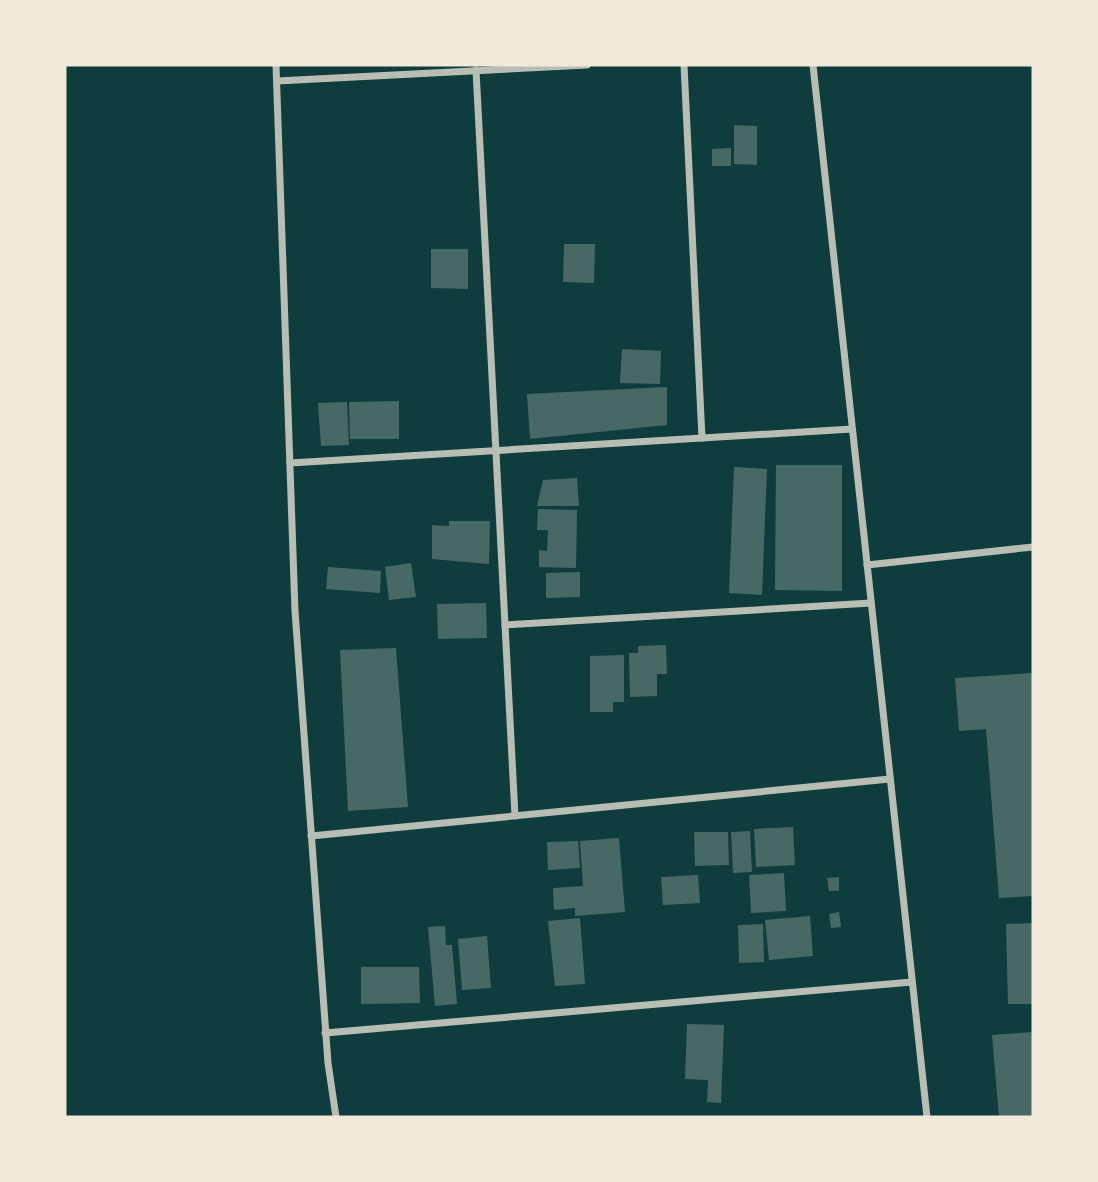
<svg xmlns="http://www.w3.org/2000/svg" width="1098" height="1182" font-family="Overpass,sans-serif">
  <rect width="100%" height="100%" fill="#0f3d3e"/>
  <g fill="#486865">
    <path d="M734 125 757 126V165L734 164Z"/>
    <path d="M731 148V166H712V149Z"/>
    <path d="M564 244H595L594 283 563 282Z"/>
    <path d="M431 249H468V289L431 288Z"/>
    <path d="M622 349 661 351 660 384 620 383Z"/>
    <path d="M667 387V425L530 439 527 394Z"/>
    <path d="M399 401V439H350L349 402Z"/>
    <path d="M347 402 349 445 321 446 318 403Z"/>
    <path d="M776 465H842V591L775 590Z"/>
    <path d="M734 467 767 469 762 595 729 593Z"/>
    <path d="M577 478 579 506H537L543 480Z"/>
    <path d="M538 509 577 510 576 568 539 567V550L547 551 548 530H537Z"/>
    <path d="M449 521H490L489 564 432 559V525L449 526Z"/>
    <path d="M411 563 416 597 389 600 385 567Z"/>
    <path d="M328 567 381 571 380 593 326 589Z"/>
    <path d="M580 572V597L546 598V573Z"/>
    <path d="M486 603 487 638 438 639 437 604Z"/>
    <path d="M666 645 667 674H657V696L630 697 629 653H638V646Z"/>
    <path d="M396 648 408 807 348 811 340 650Z"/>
    <path d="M624 655V702H613V712H590V656Z"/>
    <path d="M1033 673V896L999 898 986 729 959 731 955 678Z"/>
    <path d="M793 827 795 865 756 867 754 829Z"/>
    <path d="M750 831 752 872 733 873 731 832Z"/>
    <path d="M694 832H728L729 865 695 866Z"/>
    <path d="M619 838 625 912 575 916V908L554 910 553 888 583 886 580 841Z"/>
    <path d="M578 841 580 868 548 870 547 842Z"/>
    <path d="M784 873 786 911 751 913 749 875Z"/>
    <path d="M698 875 700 903 663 905 661 877Z"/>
    <path d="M839 877V891H829L827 878Z"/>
    <path d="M839 912 841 927 831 928 829 914Z"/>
    <path d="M810 916 813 956 769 960 765 920Z"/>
    <path d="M580 918 585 984 555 986 548 921Z"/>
    <path d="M1033 923V1004H1008L1006 924Z"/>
    <path d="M763 924 764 962 739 963 738 925Z"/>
    <path d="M445 926 446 945H452L457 1004 435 1006 428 927Z"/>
    <path d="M487 936 491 988 462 990 458 939Z"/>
    <path d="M361 967H419L420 1003 361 1004Z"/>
    <path d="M687 1024 724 1025 721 1103 707 1102 708 1080 685 1079Z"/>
    <path d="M1033 1032V1117H999L992 1035Z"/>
  </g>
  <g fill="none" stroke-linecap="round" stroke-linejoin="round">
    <g stroke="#b8beb3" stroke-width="7">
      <path d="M276 65 295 611 328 1063 336 1117"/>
      <path d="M684 65 702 438"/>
      <path d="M813 65 927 1117"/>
      <path d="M476 70 515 816"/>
      <path d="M277 81 587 65"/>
      <path d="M290 463 852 429"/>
      <path d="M867 565 1033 547"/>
      <path d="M505 625 871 603"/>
      <path d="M311 836 890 779"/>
      <path d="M325 1033 912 982"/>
    </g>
  </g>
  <rect width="1098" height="1182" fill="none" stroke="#f1e9da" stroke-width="133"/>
</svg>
